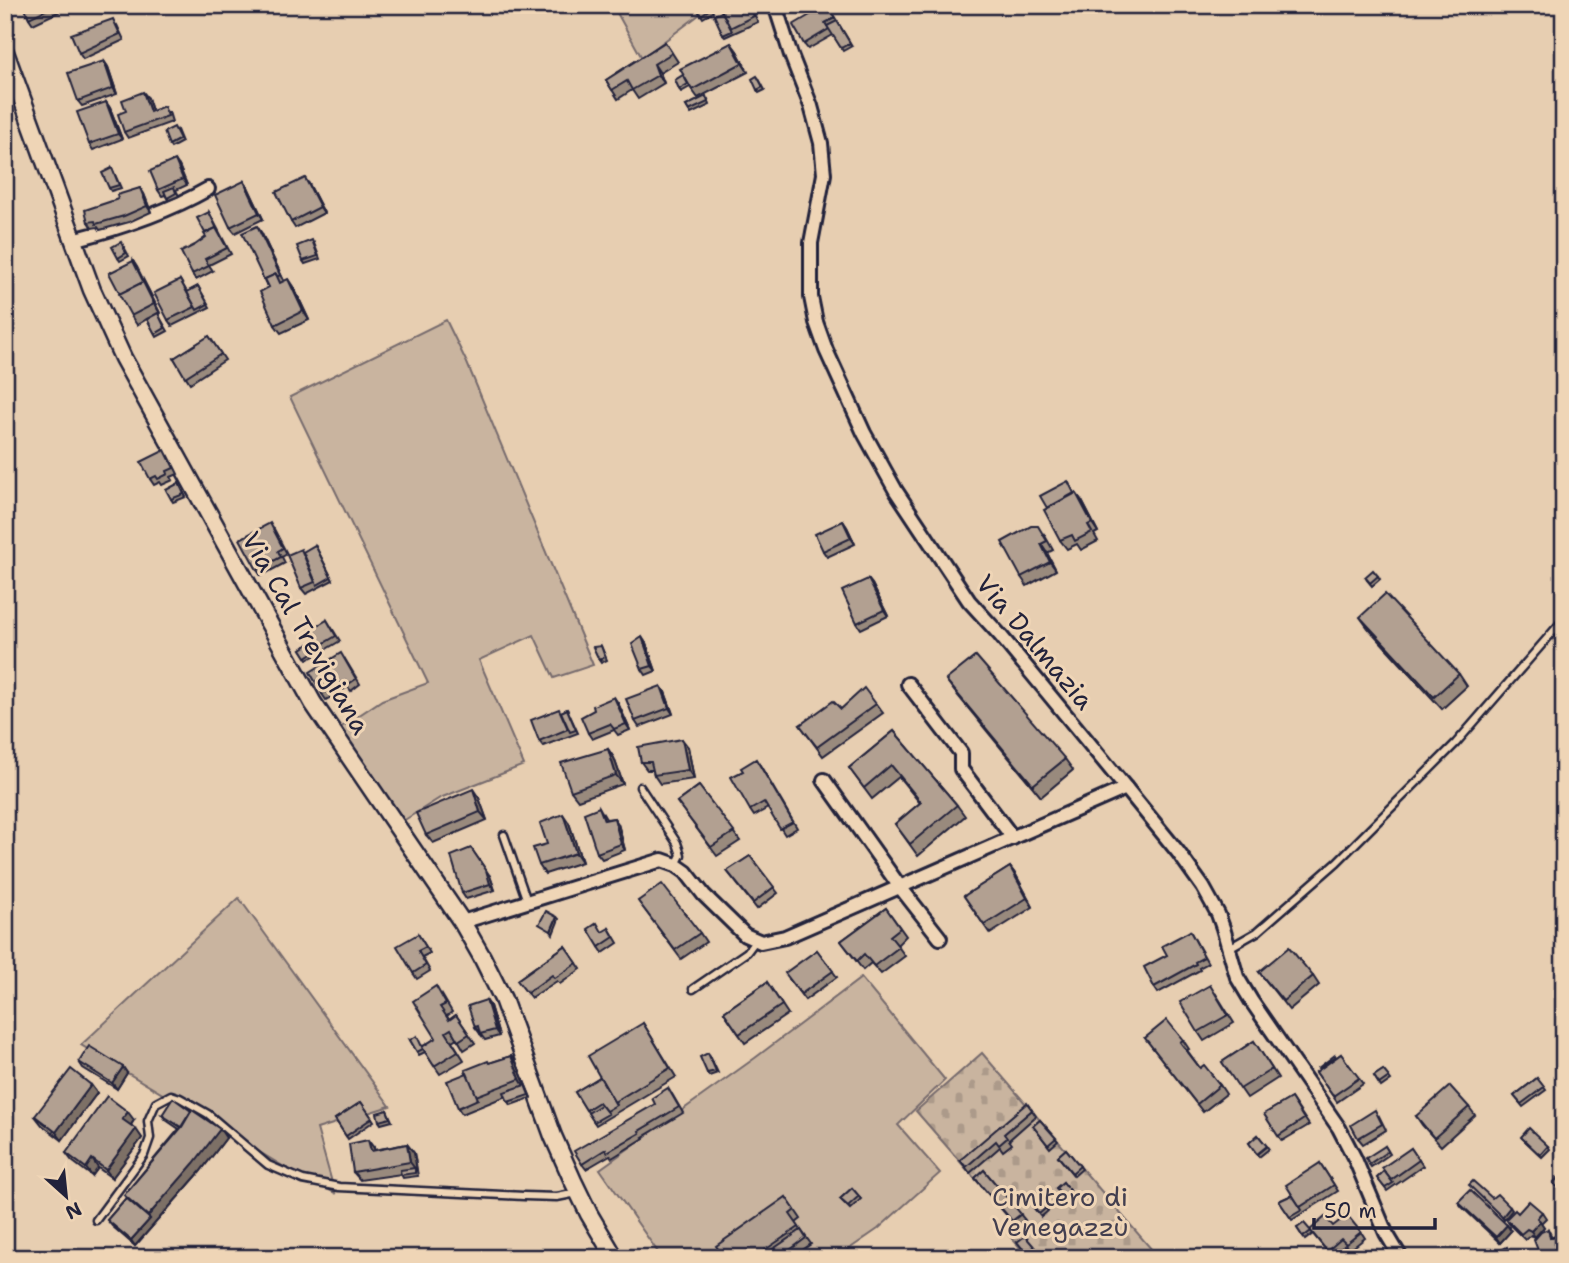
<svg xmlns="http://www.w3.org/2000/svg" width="1569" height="1263" font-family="'Shantell Sans',sans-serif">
  <defs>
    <pattern id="cemetery-stones" width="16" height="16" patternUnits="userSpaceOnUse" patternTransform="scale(1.75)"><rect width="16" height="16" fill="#c9b49f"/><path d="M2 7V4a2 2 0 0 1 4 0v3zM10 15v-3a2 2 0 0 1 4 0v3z" fill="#ac9a8a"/></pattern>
  </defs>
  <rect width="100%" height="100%" fill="#e7ceb1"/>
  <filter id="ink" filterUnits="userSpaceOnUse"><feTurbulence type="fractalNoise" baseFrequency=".0143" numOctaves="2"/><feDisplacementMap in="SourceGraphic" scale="14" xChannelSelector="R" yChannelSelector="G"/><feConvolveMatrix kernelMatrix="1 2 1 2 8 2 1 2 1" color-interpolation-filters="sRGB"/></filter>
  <g filter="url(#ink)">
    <g fill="#c9b49f" stroke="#766b6d" stroke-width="2">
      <path d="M624 5H712L642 58 616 11Z"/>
      <path d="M446 320 467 363 593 665 554 678 534 635 479 660 524 765 440 798 403 821 340 728 382 700 428 683 290 397Z"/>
      <path d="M239 898 390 1106 317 1129 335 1193 286 1168 81 1045Z"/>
      <path d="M861 978 945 1080 898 1125 940 1173 878 1229 836 1258H662L600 1169 755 1058Z"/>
    </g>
    <path fill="url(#cemetery-stones)" stroke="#766b6d" stroke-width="2" d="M982 1053 1159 1258H1029L1008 1234 1016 1226 916 1111Z"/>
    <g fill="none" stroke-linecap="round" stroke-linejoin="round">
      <g stroke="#22223b" stroke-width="11">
        <g id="service">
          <path d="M640 787 677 843 681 855 676 865"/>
          <path d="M504 835 527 901"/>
          <path d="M1229 948 1257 932 1337 862 1456 743 1564 619"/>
          <path d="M693 989 747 952 756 940"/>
          <path d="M96 1220 144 1155 150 1138 148 1121 156 1103 171 1095 180 1098 208 1114 268 1165 303 1180 339 1187 524 1196 557 1197 577 1193"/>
        </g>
      </g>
      <g stroke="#22223b" stroke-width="18">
        <g id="minor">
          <path d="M775 5 791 55 811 106 821 143 824 174 811 243V297L816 322 826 350 864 433 896 491 969 601 1000 635 1126 788 1178 852 1203 887 1218 914 1223 928 1237 977 1252 1002 1339 1128 1355 1159 1386 1233 1401 1258"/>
          <path d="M73 240C120 228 166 213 208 189"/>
          <path d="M908 684 961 753V769L1013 838"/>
          <path d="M824 780 900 887 940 938"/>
          <path d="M462 922 662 860 676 865 686 872 704 895 745 935 761 942 785 937 1126 788"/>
        </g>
      </g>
      <g stroke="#22223b" stroke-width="21">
        <path id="tertiary" d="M5 52 92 290 123 358 313 703 462 922 482 957 503 999 553 1136 573 1181 589 1214 615 1258"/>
      </g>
      <use href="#service" stroke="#efd5b6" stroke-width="6"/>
      <use href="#minor" stroke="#efd5b6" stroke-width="12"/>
      <use href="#tertiary" stroke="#efd5b6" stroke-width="16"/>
    </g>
    <g fill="#998a7d" stroke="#22223b" stroke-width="2">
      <path d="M24 5H73L33 24 29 18Z"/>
      <path d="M695 5H708L713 12 703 18Z"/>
      <path d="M719 5H750L758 22 725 37 723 35 722 12Z"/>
      <path d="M831 11 852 46 843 51 833 35 808 49 804 44Z"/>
      <path d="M117 25 124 40 83 59 79 53Z"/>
      <path d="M665 42 678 62 660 73 664 83 638 99 632 90 618 99 606 80Z"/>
      <path d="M731 43 737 51 748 72 698 98 690 87 681 92 679 89 683 75Z"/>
      <path d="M104 61 108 67 117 94 82 106 78 101Z"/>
      <path d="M759 79 765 90 759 93 757 90Z"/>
      <path d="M148 98 152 111 169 112 172 122 128 138 124 132 126 111Z"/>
      <path d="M708 99 710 105 691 114 686 106Z"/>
      <path d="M106 102 110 108 122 139 93 150 89 144Z"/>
      <path d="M177 130 182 142 171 148 169 145Z"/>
      <path d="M179 166 187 185 176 190 179 196 169 200 165 195 162 196 158 190Z"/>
      <path d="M112 168 121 188 111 191 109 188Z"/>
      <path d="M244 181 248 187 263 219 235 233 230 227Z"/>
      <path d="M309 184 324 213 295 228 291 222Z"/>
      <path d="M140 188 144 194 151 212 129 222 100 230 98 227 92 228 88 222 118 199Z"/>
      <path d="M209 212 231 254 209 265 213 271 196 280 192 274 206 237Z"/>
      <path d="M261 232 284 281 294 288 309 320 281 333 275 325 269 288 265 282Z"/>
      <path d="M314 243 320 259 305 264 303 261Z"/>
      <path d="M123 245 129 256 120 261 118 258Z"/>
      <path d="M133 261 149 291 160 313 158 314 168 331 157 337 147 319 137 325 131 316Z"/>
      <path d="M180 280 187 292 198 286 210 307 172 326 168 320Z"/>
      <path d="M209 336 225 360 190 383 174 358Z"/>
      <path d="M169 456 178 474 171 477 173 480 162 485 160 482 154 485 150 479Z"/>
      <path d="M179 483 186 497 173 502 171 499Z"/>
      <path d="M1075 493H1076L1082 501 1098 532 1094 534 1098 541 1081 550 1077 544 1067 549 1060 540Z"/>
      <path d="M843 521 847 527 855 544 827 557 823 551Z"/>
      <path d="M274 529 287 554 282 557 285 563 261 576 257 570Z"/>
      <path d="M1044 534 1053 550 1047 553 1056 570 1027 586 1021 577Z"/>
      <path d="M315 545 333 580 306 594 301 588Z"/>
      <path d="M1378 576 1380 579 1372 586 1367 580Z"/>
      <path d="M868 579 872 584 888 616 861 629 857 623Z"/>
      <path d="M1360 617 1459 674 1467 686 1442 709 1368 628Z"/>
      <path d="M327 620 340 641 323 651 319 646Z"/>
      <path d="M646 643 656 671 646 675 642 669Z"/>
      <path d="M309 644 316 655 308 659 301 649Z"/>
      <path d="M601 646 607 660 601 663 599 660Z"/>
      <path d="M345 659 360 684 351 691 348 687 326 700 322 694Z"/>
      <path d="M946 680 1065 759 1073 770 1041 797 954 691Z"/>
      <path d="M665 692 673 714 639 727 635 721Z"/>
      <path d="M618 703 630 730 618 735 614 730 592 739 588 733Z"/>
      <path d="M876 704 883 713 823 756 800 725 841 709Z"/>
      <path d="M567 709 578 733 543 746 539 741 561 712Z"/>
      <path d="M894 731 957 805 965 816 918 856 895 824 920 803 899 777 872 799 849 768Z"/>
      <path d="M688 747 694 779 660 784 654 775 653 770H647L641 762Z"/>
      <path d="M608 749 614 758 623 784 578 800 571 791Z"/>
      <path d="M760 765 797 828 785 835 768 808 754 816 750 810Z"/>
      <path d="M699 786 740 841 717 856 677 802Z"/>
      <path d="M479 798 487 820 433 843 426 835Z"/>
      <path d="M599 807 606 819 614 818 618 824 625 850 602 859 597 853Z"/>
      <path d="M569 823 582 862 545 874 539 865 547 844Z"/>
      <path d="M750 856 778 893 757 909 727 871Z"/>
      <path d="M1010 867 1016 875 1033 907 990 934 964 896Z"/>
      <path d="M490 876 495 890 466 899 462 893Z"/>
      <path d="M638 901 700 933 706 942 681 959Z"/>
      <path d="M886 908 906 936 897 945 905 956 881 974 871 963 863 970 841 941Z"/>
      <path d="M609 928 618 943 603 953 599 947Z"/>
      <path d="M1190 931 1208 963 1199 968 1200 970 1158 993 1154 987 1167 955Z"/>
      <path d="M418 934 430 953 422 957 430 971 417 979 413 973Z"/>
      <path d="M565 946 581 969 560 984 557 981 531 998 517 980Z"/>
      <path d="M817 950 837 977 805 1000 789 979Z"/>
      <path d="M1259 972 1313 976 1319 985 1289 1010Z"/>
      <path d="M767 982 788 1014 745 1043 724 1012Z"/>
      <path d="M1216 994 1234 1023 1204 1041 1198 1032Z"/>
      <path d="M442 995 452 1012 447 1016 449 1020 456 1015 475 1043 464 1050 457 1038 452 1041 464 1060 440 1074 425 1052 419 1055 410 1040 423 1046 436 1038Z"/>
      <path d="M486 1000 490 1006 499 1036 485 1040 475 1027Z"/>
      <path d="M643 1023 676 1077 596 1125 575 1092 600 1077Z"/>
      <path d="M1145 1038 1183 1040 1189 1049 1187 1050 1200 1068 1220 1085 1226 1094 1203 1112Z"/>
      <path d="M1254 1041 1278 1078 1247 1098 1222 1062Z"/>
      <path d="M1341 1054 1363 1084 1337 1102 1316 1072Z"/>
      <path d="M511 1056 517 1064 531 1098 511 1105 506 1096 462 1114 458 1108 489 1063Z"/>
      <path d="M710 1056 718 1073 709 1076 707 1073Z"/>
      <path d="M79 1062 123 1067 127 1073 117 1089 83 1068Z"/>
      <path d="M1383 1070 1391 1080 1381 1087 1374 1076Z"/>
      <path d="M1537 1078 1546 1090 1523 1107 1514 1096Z"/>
      <path d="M91 1085 97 1093 62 1140 42 1125 35 1116Z"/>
      <path d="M672 1094 683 1113 643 1137 644 1138 612 1158 610 1155 586 1169 582 1164 655 1104Z"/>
      <path d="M1291 1098 1309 1125 1282 1141 1264 1114Z"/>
      <path d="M361 1102 374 1121 348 1139 335 1119Z"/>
      <path d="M1469 1107 1475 1115 1441 1146 1422 1125 1416 1116Z"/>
      <path d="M387 1110 392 1121 381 1124 379 1121Z"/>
      <path d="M1032 1110 1036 1116 1009 1140 1012 1144 1003 1151 1000 1147 970 1173 960 1160Z"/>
      <path d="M162 1115 226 1138 200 1172 135 1246 112 1226 107 1220 126 1198 124 1195 179 1129 166 1120Z"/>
      <path d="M1379 1116 1386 1130 1363 1144 1358 1138Z"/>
      <path d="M134 1120 131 1125 142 1138 112 1178 98 1168 92 1176 72 1161 66 1153Z"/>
      <path d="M1040 1120 1058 1141 1050 1148 1033 1126Z"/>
      <path d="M5 1131 15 1145 5 1151Z"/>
      <path d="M1258 1135 1269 1149 1259 1157 1249 1143Z"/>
      <path d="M1521 1137 1548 1146 1550 1149 1542 1157Z"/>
      <path d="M407 1144 414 1153 418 1176 403 1178 401 1174 360 1180 353 1172 374 1148V1150Z"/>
      <path d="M1385 1146 1390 1154 1371 1167 1369 1164Z"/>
      <path d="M1411 1148 1423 1166 1387 1191 1377 1178Z"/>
      <path d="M1066 1149 1082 1169 1074 1176 1058 1156Z"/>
      <path d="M1320 1163 1338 1191 1292 1220 1279 1201 1292 1195Z"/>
      <path d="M984 1170 1025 1220 1016 1226 975 1178Z"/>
      <path d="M1063 1182 1072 1194 1065 1199 1056 1188Z"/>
      <path d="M852 1188 861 1199 850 1209 840 1199Z"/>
      <path d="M786 1197 801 1219 796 1223 811 1244 791 1258H725Z"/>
      <path d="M1040 1202 1048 1211 1041 1217 1033 1207Z"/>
      <path d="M1458 1202 1507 1225 1511 1231 1500 1243 1462 1207Z"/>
      <path d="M1542 1212 1546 1218 1541 1223 1544 1227 1535 1237 1531 1235 1525 1240 1510 1225 1506 1219 1518 1213Z"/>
      <path d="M1333 1226 1361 1232 1365 1238 1350 1250 1345 1245 1331 1256 1313 1234 1305 1240 1297 1228 1310 1230Z"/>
      <path d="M1548 1229 1552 1237 1551 1256 1542 1258 1539 1253Z"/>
      <path d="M5 1240 18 1258H5Z"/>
    </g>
    <g fill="#7d7066" stroke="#22223b" stroke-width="2">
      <path d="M731 43 737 51 748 72 742 63Z"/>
      <path d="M104 61 108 67 117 94 113 88Z"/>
      <path d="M654 64 660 73 664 83 658 75Z"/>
      <path d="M143 92 148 98 154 117 150 112Z"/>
      <path d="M106 102 110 108 122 139 118 134Z"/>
      <path d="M175 160 179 166 187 185 183 179Z"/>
      <path d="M305 178 309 184 324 213 320 207Z"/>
      <path d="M244 181 248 187 263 219 259 213Z"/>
      <path d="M140 188 144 194 151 212 147 206Z"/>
      <path d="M257 226 261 232 284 281 280 275Z"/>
      <path d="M133 261 137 267 160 313 154 304Z"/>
      <path d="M288 279 294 288 309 320 303 311Z"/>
      <path d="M1076 493 1082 501 1098 532 1092 523Z"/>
      <path d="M843 521 847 527 855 544 851 538Z"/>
      <path d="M1041 544 1047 553 1056 570 1050 562Z"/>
      <path d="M868 579 872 584 888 616 884 610Z"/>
      <path d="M642 637 646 643 656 671 652 666Z"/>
      <path d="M661 686 665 692 673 714 669 708Z"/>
      <path d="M614 697 618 703 630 730 626 724Z"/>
      <path d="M682 739 688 747 694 779 688 770Z"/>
      <path d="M608 749 614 758 623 784 616 775Z"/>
      <path d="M473 789 479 798 487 820 480 812Z"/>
      <path d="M563 814 569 823 582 862 576 853Z"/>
      <path d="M614 818 618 824 625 850 621 844Z"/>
      <path d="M471 848 490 876 495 890 490 884Z"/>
      <path d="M1010 867 1016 875 1033 907 1027 898Z"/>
      <path d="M557 917 559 919 553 934 551 931Z"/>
      <path d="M486 1000 490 1006 499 1036 495 1030Z"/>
      <path d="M511 1056 517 1064 531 1098 520 1079Z"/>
      <path d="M123 1067 127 1073 117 1089 112 1083Z"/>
      <path d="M91 1085 97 1093 62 1140 56 1132Z"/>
      <path d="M128 1112 134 1120 129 1128 122 1119Z"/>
      <path d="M136 1129 142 1138 112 1178 106 1170Z"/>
      <path d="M220 1129 226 1138 200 1172 135 1246 131 1240 150 1219 148 1216Z"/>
      <path d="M368 1140 374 1148 377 1159 371 1151Z"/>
      <path d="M407 1144 414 1153 417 1171 410 1162Z"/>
      <path d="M92 1159 98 1168 92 1176 86 1168Z"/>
      <path d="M1510 1207 1512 1210 1504 1220 1502 1217Z"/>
      <path d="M1540 1221 1544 1227 1535 1237 1531 1231Z"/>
      <path d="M1507 1225 1511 1231 1500 1243 1496 1237Z"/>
    </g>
    <g fill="#b2a091" stroke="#22223b" stroke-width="2">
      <path d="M24 5H56L29 18Z"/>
      <path d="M695 5H708L710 9 701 15Z"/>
      <path d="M719 5H749L754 16 730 28Z"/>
      <path d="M827 5 835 18 825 23 829 29 804 44 793 25Z"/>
      <path d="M722 12 732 31 723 35 714 15Z"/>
      <path d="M113 19 120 34 79 53 71 34Z"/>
      <path d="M837 21 850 43 841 48 827 26Z"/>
      <path d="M665 42 672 53 654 64 658 75 632 90 627 81 612 90 606 80Z"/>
      <path d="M731 43 742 63 692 90 680 69Z"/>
      <path d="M104 61 113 88 78 101 68 73Z"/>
      <path d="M683 75 688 84 679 89 675 80Z"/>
      <path d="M757 76 763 87 757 90 752 79Z"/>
      <path d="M143 92 150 112 164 106 168 116 124 132 118 114 126 111 122 100Z"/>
      <path d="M706 96 708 102 689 111 686 106Z"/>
      <path d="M106 102 118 134 89 144 77 112Z"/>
      <path d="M174 127 180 139 169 145 164 132Z"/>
      <path d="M175 160 183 179 158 190 150 171Z"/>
      <path d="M112 168 119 185 109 188 102 173Z"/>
      <path d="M305 178 320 207 291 222 276 192Z"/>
      <path d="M244 181 259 213 230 227 215 195Z"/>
      <path d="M174 187 176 193 167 198 164 191Z"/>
      <path d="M140 188 147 206 124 216 96 224 95 221 88 222 85 210 118 199 117 195Z"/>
      <path d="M209 212 218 231 216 228 205 233 197 218Z"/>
      <path d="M257 226 280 275 277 277 276 274 265 279 266 281 265 282 242 233Z"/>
      <path d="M216 228 227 248 205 259 209 266 192 274 181 252 195 245 206 237 204 234Z"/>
      <path d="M312 240 318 256 303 261 297 246Z"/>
      <path d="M121 242 126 253 118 258 112 247Z"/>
      <path d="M133 261 145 285 143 282 120 294 109 273Z"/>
      <path d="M276 274 280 283 288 279 303 311 275 325 260 292 269 287 265 279Z"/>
      <path d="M180 280 195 307 168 320 154 293Z"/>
      <path d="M143 282 154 304 131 316 119 294Z"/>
      <path d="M198 286 208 304 197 310 187 292Z"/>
      <path d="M158 313 165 328 155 334 147 319Z"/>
      <path d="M209 336 221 354 185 377 174 358Z"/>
      <path d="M165 450 174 468 167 471 168 474 158 479 156 476 150 479 141 462Z"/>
      <path d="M1068 481 1074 493 1047 508 1040 496Z"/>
      <path d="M179 483 184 494 171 499 166 490Z"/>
      <path d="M1076 493 1092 523 1088 525 1092 532 1075 541 1072 535 1060 540 1044 510Z"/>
      <path d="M843 521 851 538 823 551 815 534Z"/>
      <path d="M270 523 283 548 278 551 281 557 257 570 240 539Z"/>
      <path d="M1031 526H1038L1047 541 1041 544 1050 562 1021 577 1002 542Z"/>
      <path d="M315 545 331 577 317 585 303 552Z"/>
      <path d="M301 549 315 582 301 588 287 555Z"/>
      <path d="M1373 570 1378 576 1370 583 1365 577Z"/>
      <path d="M868 579 884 610 857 623 842 591Z"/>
      <path d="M1385 594 1459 674 1434 697 1360 617Z"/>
      <path d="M327 620 336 636 319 646 310 630Z"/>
      <path d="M642 637 652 666 642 669 632 644Z"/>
      <path d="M309 644 314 652 306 657 301 649Z"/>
      <path d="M601 646 605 657 599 660 593 647Z"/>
      <path d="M341 653 356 679 347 685 345 681 322 694 310 672Z"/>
      <path d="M976 656 1065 759 1033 785 946 680Z"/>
      <path d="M661 686 669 708 635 721 626 699Z"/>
      <path d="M864 688 876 704 817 747 800 725 833 701 841 709Z"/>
      <path d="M614 697 626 724 614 729 610 724 588 733 581 717 594 710 593 706Z"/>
      <path d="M559 709 568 729 539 741 531 720Z"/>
      <path d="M567 709 576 730 570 732 561 712Z"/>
      <path d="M894 731 957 805 910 844 895 824 921 802 891 765 864 788 849 768Z"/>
      <path d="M682 739 688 770 654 775 651 762H641L638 747Z"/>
      <path d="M608 749 616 775 571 791 561 763Z"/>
      <path d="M756 759 793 822 780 829 764 802 750 810 731 777 743 771 741 768Z"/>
      <path d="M699 786 734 832 711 847 677 802Z"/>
      <path d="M473 789 480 812 426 835 416 813Z"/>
      <path d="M599 807 604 820 614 818 621 844 597 853 584 813Z"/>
      <path d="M563 814 576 853 539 865 533 848 547 844 540 823Z"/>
      <path d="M471 848 486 870 490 884 462 893 451 856Z"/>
      <path d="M750 856 774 887 753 903 727 871Z"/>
      <path d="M1010 867 1027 898 984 925 964 896Z"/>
      <path d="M662 884 700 933 675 950 638 901Z"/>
      <path d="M886 908 900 928 890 936 899 947 874 966 864 954 857 961 841 941Z"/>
      <path d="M546 911 557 917 551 931 539 924Z"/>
      <path d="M597 923 602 932 609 928 614 937 599 947 588 929Z"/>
      <path d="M1190 931 1204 957 1195 962 1196 964 1154 987 1144 967 1167 955 1162 946Z"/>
      <path d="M418 934 426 947 418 951 426 965 413 973 397 946Z"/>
      <path d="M565 946 577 963 555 978 552 975 527 993 517 980Z"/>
      <path d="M1289 947 1313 976 1283 1001 1259 972Z"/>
      <path d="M817 950 833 971 801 994 785 973Z"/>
      <path d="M767 982 782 1005 739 1034 724 1012Z"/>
      <path d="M1210 985 1228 1015 1198 1032 1180 1002Z"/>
      <path d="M436 986 446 1004 440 1007 449 1020 456 1015 469 1034 458 1041 451 1029 446 1032 458 1051 434 1066 422 1047 436 1038 413 1001Z"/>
      <path d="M486 1000 495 1030 480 1034 478 1026 475 1027 468 1006Z"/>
      <path d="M1167 1020 1183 1040 1180 1042 1200 1068 1204 1065 1220 1085 1197 1104 1145 1038Z"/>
      <path d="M643 1023 670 1068 614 1102 588 1056Z"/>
      <path d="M417 1036 423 1049 417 1052 410 1040Z"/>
      <path d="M1254 1041 1272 1069 1240 1089 1222 1062Z"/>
      <path d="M89 1046 123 1067 112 1083 79 1062Z"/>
      <path d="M708 1053 716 1071 707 1073 700 1057Z"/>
      <path d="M1341 1054 1359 1078 1333 1096 1316 1072Z"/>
      <path d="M1335 1055 1336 1057 1319 1069 1318 1068Z"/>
      <path d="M511 1056 520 1079 476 1096 465 1070 488 1061 489 1063Z"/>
      <path d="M71 1069 91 1085 56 1132 35 1116Z"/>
      <path d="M1383 1070 1389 1077 1379 1084 1374 1076Z"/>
      <path d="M467 1073 478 1099 458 1108 447 1081Z"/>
      <path d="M600 1077 616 1105 606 1111 599 1102 586 1110 575 1092Z"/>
      <path d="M1537 1078 1544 1087 1521 1104 1514 1096Z"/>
      <path d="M525 1085 529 1095 508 1102 504 1092Z"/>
      <path d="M1450 1086 1469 1107 1434 1138 1416 1116Z"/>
      <path d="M668 1088 679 1107 639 1131 640 1133 607 1152 606 1149 582 1164 574 1151 655 1104 652 1098Z"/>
      <path d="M107 1096 128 1112 122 1119 136 1129 106 1170 92 1159 86 1168 66 1153Z"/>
      <path d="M173 1098 191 1111 181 1127 162 1115Z"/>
      <path d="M1291 1098 1304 1119 1278 1136 1264 1114Z"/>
      <path d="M361 1102 372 1118 346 1136 335 1119Z"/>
      <path d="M1027 1103 1032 1110 1004 1134 1007 1138 999 1145 996 1141 966 1167 960 1160Z"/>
      <path d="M601 1105 608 1114 594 1122 588 1113Z"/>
      <path d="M192 1110 220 1129 194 1163 148 1216 124 1195 182 1127Z"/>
      <path d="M387 1110 390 1118 379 1121 377 1113Z"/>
      <path d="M1375 1110 1382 1124 1358 1138 1351 1125Z"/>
      <path d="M1040 1120 1056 1138 1048 1145 1033 1126Z"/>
      <path d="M1529 1128 1548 1146 1540 1155 1521 1137Z"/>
      <path d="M5 1131 11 1139 5 1143Z"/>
      <path d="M1258 1135 1267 1146 1257 1154 1249 1143Z"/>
      <path d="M368 1140 371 1151 407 1144 410 1162 353 1172 349 1144Z"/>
      <path d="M1385 1146 1388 1151 1369 1164 1366 1158Z"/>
      <path d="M1411 1148 1419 1160 1391 1180 1382 1168Z"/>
      <path d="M1066 1149 1080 1166 1072 1173 1058 1156Z"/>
      <path d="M1320 1163 1334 1185 1300 1207 1286 1185Z"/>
      <path d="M415 1168V1173L401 1175 400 1170Z"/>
      <path d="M984 1170 999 1188 990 1196 975 1178Z"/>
      <path d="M1384 1171 1393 1183 1385 1188 1377 1178Z"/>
      <path d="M1564 1172V1194L1553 1183Z"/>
      <path d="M1473 1181 1492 1198 1497 1194 1510 1207 1502 1217 1469 1185Z"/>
      <path d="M1063 1182 1070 1191 1063 1196 1056 1188Z"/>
      <path d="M852 1188 859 1196 848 1206 840 1199Z"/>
      <path d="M1001 1190 1021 1214 1012 1221 992 1197Z"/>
      <path d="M1470 1190 1507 1225 1496 1237 1458 1202Z"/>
      <path d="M1292 1195 1302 1210 1290 1217 1279 1201Z"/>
      <path d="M786 1197 795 1210 790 1214 799 1227 756 1256 757 1258H725L716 1246Z"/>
      <path d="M126 1198 150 1219 131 1240 107 1220Z"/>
      <path d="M1529 1201 1542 1212 1537 1218 1540 1221 1531 1231 1527 1229 1521 1234 1506 1219 1515 1210 1518 1213Z"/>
      <path d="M1040 1202 1046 1208 1039 1214 1033 1207Z"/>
      <path d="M1347 1215 1361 1232 1346 1244 1341 1239 1327 1251 1310 1230 1325 1217 1333 1226Z"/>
      <path d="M1304 1223 1311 1231 1303 1237 1297 1228Z"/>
      <path d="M1548 1229 1550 1238 1564 1233V1258H1551L1548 1250 1539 1253 1534 1240 1541 1232Z"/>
      <path d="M801 1230 806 1238 779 1258H760Z"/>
      <path d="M1025 1236 1044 1258H1030L1017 1242Z"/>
      <path d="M5 1240 13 1250 5 1256Z"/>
      <path d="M1507 1247 1512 1258H1487Z"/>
    </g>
  </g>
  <g text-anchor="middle" stroke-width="6" stroke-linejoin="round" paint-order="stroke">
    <g font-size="26" fill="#22223b" stroke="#efd5b6">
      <text transform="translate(306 633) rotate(60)" y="9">Via Cal Trevigiana</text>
      <text transform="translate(1035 642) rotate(50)" y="9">Via Dalmazia</text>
    </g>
    <g font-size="26" fill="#433f4f" stroke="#efd5b6">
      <text x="1060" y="1206">Cimitero di<tspan x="1060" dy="30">Venegazzù</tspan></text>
    </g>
  </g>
  <rect width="1569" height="1263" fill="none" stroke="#efd5b6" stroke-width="28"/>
  <rect x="14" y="14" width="1541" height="1235" fill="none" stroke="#22223b" stroke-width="2.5" filter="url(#ink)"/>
  <g transform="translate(66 1196) rotate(153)" stroke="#efd5b6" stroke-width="5" paint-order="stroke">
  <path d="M0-5L12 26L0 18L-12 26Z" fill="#22223b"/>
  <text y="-10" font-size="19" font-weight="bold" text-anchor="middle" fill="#22223b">N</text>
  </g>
  <path d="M1314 1218v10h121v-10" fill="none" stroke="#22223b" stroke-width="3.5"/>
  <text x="1324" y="1218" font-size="21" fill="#22223b" stroke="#efd5b6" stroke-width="5" paint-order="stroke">50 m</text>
</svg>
